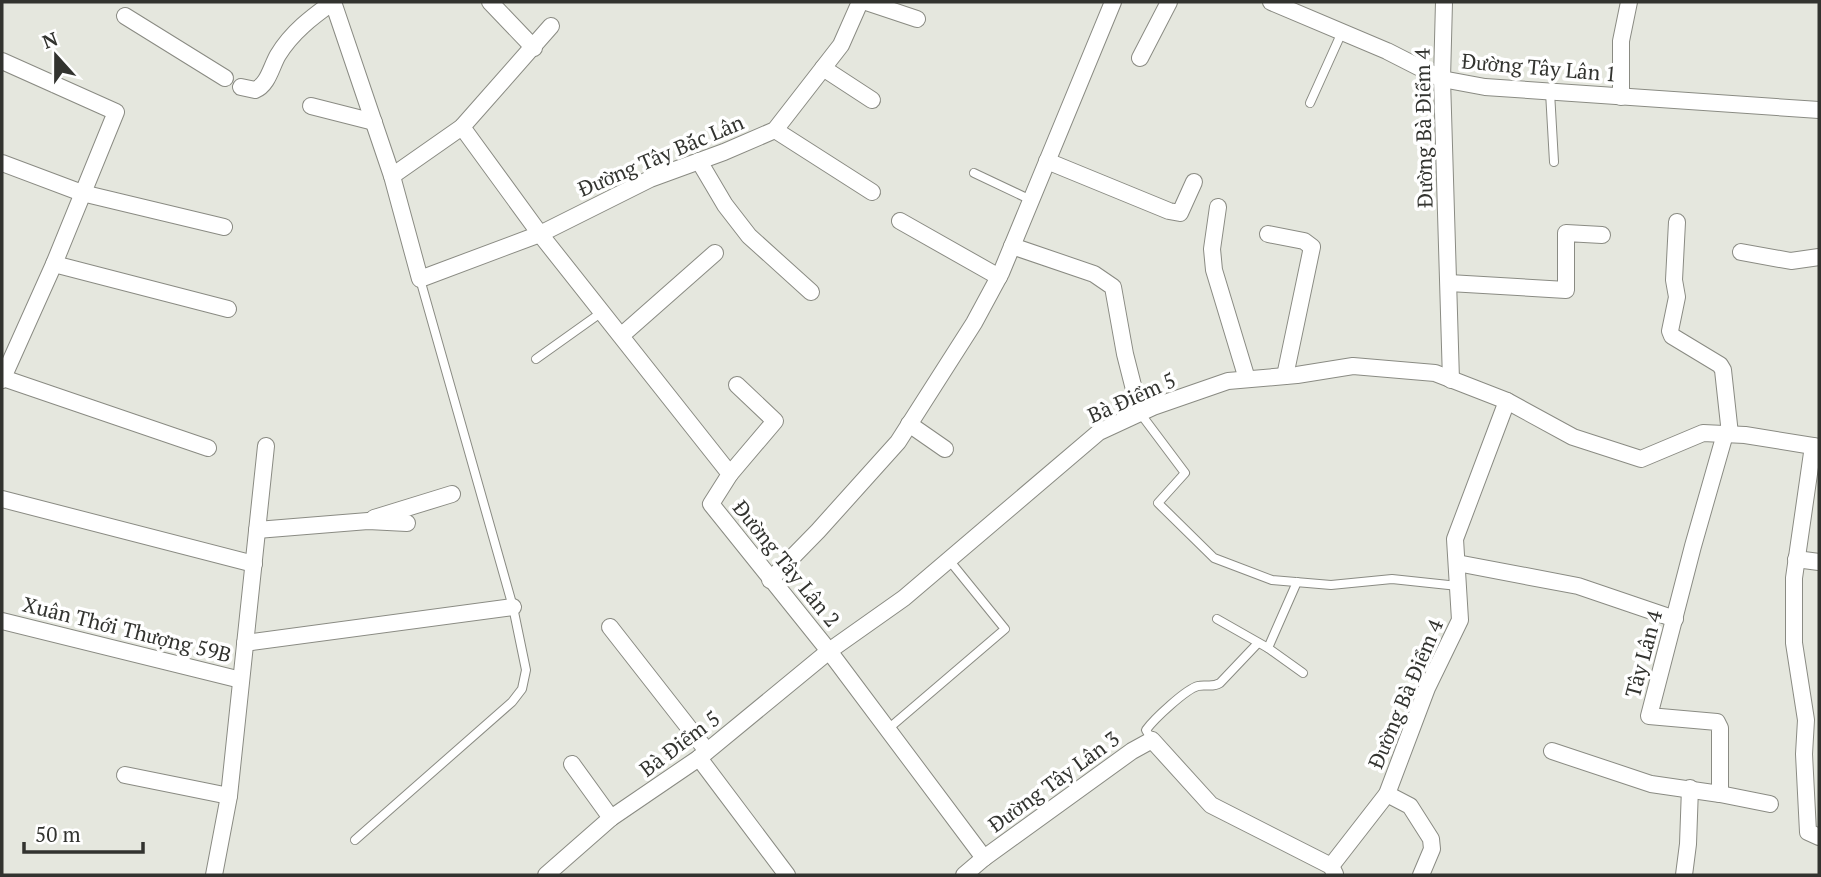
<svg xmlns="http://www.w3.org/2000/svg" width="1821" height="877" font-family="'PT Serif',serif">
  <rect width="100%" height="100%" fill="#e5e7de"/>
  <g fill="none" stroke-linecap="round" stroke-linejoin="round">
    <g stroke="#8a8b83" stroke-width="10">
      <g id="lane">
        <path d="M1550 92 1554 162"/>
        <path d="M1310 103 1342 32"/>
        <path d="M974 173 1031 200"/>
        <path d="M536 359 602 312"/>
        <path d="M1140 413 1185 473 1158 503 1214 558 1272 580 1331 585 1392 579 1458 586"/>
        <path d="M1217 619 1268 648 1303 673"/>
        <path d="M1268 648 1297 582"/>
        <path d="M888 729 1005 629 949 560"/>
        <path d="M1152 740 1146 730C1154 719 1186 689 1198 686 1206 684 1212 688 1220 683L1258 643"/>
        <path d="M355 840 512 702 522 689 526 670 513 607 420 279"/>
      </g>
    </g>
    <g stroke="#8a8b83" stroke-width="18">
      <g id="street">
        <path d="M333 2 392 176 420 279 540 234 650 179 724 152 775 130 841 45 860 2"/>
        <path d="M490 2 534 48"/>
        <path d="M866 2 917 19"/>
        <path d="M1271 2 1387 51 1442 79 1485 87 1819 110"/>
        <path d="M1444 2 1442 79 1451 380"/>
        <path d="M125 16 225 78"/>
        <path d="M1140 58 1169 2"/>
        <path d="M2 61 116 112 54 264 2 380"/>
        <path d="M823 68 872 100"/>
        <path d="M241 87 255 90C268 85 271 67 278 55 292 32 312 17 333 2"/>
        <path d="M1621 97V41L1629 2"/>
        <path d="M311 106 374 122"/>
        <path d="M462 127 540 234 730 474 711 504 829 651 984 858"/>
        <path d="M775 130 872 192"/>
        <path d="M699 161 725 205 749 236 811 292"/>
        <path d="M1047 161 1169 211 1180 213 1194 182"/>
        <path d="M2 163 82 193 224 227"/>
        <path d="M392 176 462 127 551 26"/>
        <path d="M1218 207 1212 249 1214 270 1247 379"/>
        <path d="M900 221 999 277"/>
        <path d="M1677 222 1674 280 1677 297 1670 331 1672 336 1720 365 1723 370 1730 434"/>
        <path d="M1268 234 1304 241 1312 247 1285 376"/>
        <path d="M1012 246 1094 274 1113 287 1125 354 1140 413"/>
        <path d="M1741 252 1791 261 1819 257"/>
        <path d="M54 264 228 309"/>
        <path d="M1449 283 1566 290V233L1602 235"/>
        <path d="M622 335 715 253"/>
        <path d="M3 378 208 448"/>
        <path d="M909 424 945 449"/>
        <path d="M1813 446 1794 578V643L1806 720 1804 754 1808 832 1819 837"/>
        <path d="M730 474 775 421 737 385"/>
        <path d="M2 499 254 564"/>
        <path d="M374 518 452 494"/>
        <path d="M257 530 368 521 407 523"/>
        <path d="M1796 559 1819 562"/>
        <path d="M1457 563 1578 586 1675 619"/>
        <path d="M770 580 818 531 898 442 974 323 1001 273 1113 2"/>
        <path d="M2 621 241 680"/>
        <path d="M610 627 707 751"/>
        <path d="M245 643 513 607"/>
        <path d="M1552 751 1651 784 1720 794V728L1717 722 1649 716 1693 546 1725 434"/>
        <path d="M699 758 787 875"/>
        <path d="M572 764 611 818"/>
        <path d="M125 775 229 796"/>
        <path d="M1387 794 1410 806 1431 839 1432 849 1421 875"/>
        <path d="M1720 794 1770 804"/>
        <path d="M1331 866 1387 794 1427 688 1460 620 1455 539 1507 401"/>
        <path d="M214 875 229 796 266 446"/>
        <path d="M546 875 611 818 699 758 829 651 904 598 1099 432 1153 407 1228 381 1297 375 1353 366 1435 373 1507 401 1573 437 1641 459 1703 433 1745 435 1819 447"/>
        <path d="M964 875 984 858 1132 751 1152 740 1211 805 1331 866 1335 874"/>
        <path d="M1684 875 1688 844 1690 788"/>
      </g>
    </g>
    <use href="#lane" stroke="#fff" stroke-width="8"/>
    <use href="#street" stroke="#fff" stroke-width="16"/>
  </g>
  <g text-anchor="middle" stroke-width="7" stroke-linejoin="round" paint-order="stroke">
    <g font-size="21" fill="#32332f" stroke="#fff">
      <text transform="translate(1539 68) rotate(5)" y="7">Đường Tây Lân 1</text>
      <text transform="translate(1424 128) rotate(-91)" y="7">Đường Bà Điểm 4</text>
      <text transform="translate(661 156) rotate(-23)" y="7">Đường Tây Bắc Lân</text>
      <text transform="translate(1132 398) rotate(-24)" y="7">Bà Điểm 5</text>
      <text transform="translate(786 564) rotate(51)" y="7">Đường Tây Lân 2</text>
      <text transform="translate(127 630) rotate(14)" y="7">Xuân Thới Thượng 59B</text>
      <text transform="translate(1644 654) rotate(-75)" y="7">Tây Lân 4</text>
      <text transform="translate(1406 694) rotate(-67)" y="7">Đường Bà Điểm 4</text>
      <text transform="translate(680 744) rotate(-37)" y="7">Bà Điểm 5</text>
      <text transform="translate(1054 782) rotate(-36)" y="7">Đường Tây Lân 3</text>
    </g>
  </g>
  <rect width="1821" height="877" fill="none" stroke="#32332f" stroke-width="7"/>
  <g transform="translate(56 56) rotate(339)" stroke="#ffffff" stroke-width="5" paint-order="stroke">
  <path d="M0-5L12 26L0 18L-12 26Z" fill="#32332f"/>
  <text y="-10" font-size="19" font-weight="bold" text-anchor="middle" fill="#32332f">N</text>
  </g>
  <path d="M24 842v10h119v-10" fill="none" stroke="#32332f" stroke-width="3.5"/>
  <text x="35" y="842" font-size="21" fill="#32332f" stroke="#ffffff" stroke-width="5" paint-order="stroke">50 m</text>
</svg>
